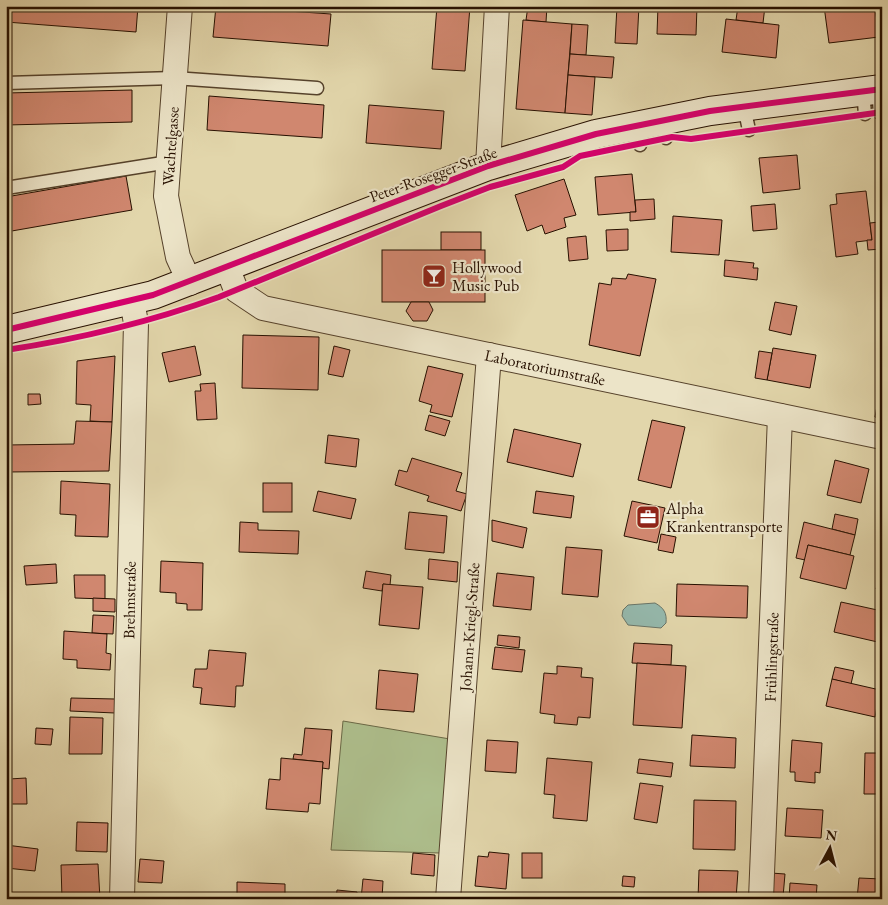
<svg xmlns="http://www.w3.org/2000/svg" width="888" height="905" font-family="'EB Garamond',serif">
  <rect width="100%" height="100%" fill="#e2d6ab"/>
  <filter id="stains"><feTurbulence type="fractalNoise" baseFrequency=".004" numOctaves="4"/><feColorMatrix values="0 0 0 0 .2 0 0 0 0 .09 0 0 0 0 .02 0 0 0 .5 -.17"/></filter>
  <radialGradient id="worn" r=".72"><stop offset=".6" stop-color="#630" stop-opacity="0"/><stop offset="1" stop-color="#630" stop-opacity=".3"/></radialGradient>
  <path fill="#aebf8d" stroke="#6a6846" d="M343 721 450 739 440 853 331 850Z"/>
  <path fill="#95b9ad" stroke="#697568" d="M655 603C664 608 667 613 666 623L661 628 628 625 622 616 623 610 628 605Z"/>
  <g fill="#d0876f" stroke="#271000">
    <path d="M6 6H138L136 32 6 22Z"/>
    <path d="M216 6 331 14 328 46 213 37Z"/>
    <path d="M437 6H470L465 71 432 69Z"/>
    <path d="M528 6H547L546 22 526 20Z"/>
    <path d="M617 6H639L637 44 615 43Z"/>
    <path d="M658 6H697L696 35 657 34Z"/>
    <path d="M738 6H765L763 23 736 20Z"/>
    <path d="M824 6H875L879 37 829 43Z"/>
    <path d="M726 19 779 25 776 58 722 52Z"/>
    <path d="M523 20 572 24 565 113 516 109Z"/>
    <path d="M572 24 588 25 586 55 570 54Z"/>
    <path d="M570 54 614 57 612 78 568 75Z"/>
    <path d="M568 75 595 77 592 115 565 113Z"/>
    <path d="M132 90V122L6 125V93Z"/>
    <path d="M209 96 324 105 322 138 207 130Z"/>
    <path d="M369 105 444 111 441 149 366 143Z"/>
    <path d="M797 155 800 189 763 193 759 158Z"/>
    <path d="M632 174 636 212 598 215 595 177Z"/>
    <path d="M126 176 132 210 6 232V197Z"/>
    <path d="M564 179 576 215 564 218 566 227 545 234 542 225 527 231 515 195Z"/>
    <path d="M866 191 872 240 856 242 858 254 836 257 830 205 837 204 836 194Z"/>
    <path d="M654 199 655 219 630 221V212H636L635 200Z"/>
    <path d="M775 204 777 229 753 231 751 206Z"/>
    <path d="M673 216 722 220 719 255 671 252Z"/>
    <path d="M879 222 882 249 868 250 867 240H872L870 223Z"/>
    <path d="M628 229V250L607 251 606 230Z"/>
    <rect x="441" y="232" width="40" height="18"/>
    <path d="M586 236 588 259 569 261 567 238Z"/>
    <rect x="382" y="250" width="103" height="52"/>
    <path d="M725 260 754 263 753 268H758L757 280 724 276Z"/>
    <path d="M628 274 656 279 640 356 589 345 599 283 611 285 612 278 626 279Z"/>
    <path d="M411 302H429L433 310 427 321H413L406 311Z"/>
    <path d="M775 302 797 306 791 335 769 330Z"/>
    <path d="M243 335 319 337 318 390 242 388Z"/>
    <path d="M195 346 201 375 169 382 162 353Z"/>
    <path d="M334 346 350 350 343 377 328 374Z"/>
    <path d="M773 348 816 355 810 388 767 380Z"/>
    <path d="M759 351 772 353 767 380 755 378Z"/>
    <path d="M115 356 112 422 90 421 91 405 76 404 77 361Z"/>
    <path d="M428 366 463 374 452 417 430 412 432 405 419 401Z"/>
    <path d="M215 383 217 419 197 420 195 391H201L200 384Z"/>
    <path d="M28 394H40L41 404 28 405Z"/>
    <path d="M878 400 882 401V419L875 417Z"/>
    <path d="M429 415 450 421 445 436 425 430Z"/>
    <path d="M652 420 685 427 671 488 638 480Z"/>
    <path d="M76 421 112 422 109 471 6 472V445L74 444Z"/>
    <path d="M514 429 581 444 573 477 507 462Z"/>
    <path d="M328 435 359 439 356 467 325 463Z"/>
    <path d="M412 458 462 473 456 491 467 494 461 511 427 501 429 496 395 485 399 470 407 472Z"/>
    <path d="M835 460 869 469 861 503 827 495Z"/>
    <path d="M61 481 110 484 108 537 75 536 76 515 60 514Z"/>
    <rect x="263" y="483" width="29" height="29"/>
    <path d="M318 491 356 499 351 519 313 511Z"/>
    <path d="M536 491 574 496 571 518 533 513Z"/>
    <path d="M632 501 665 508 657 543 624 536Z"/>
    <path d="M409 512 447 516 444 553 405 549Z"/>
    <path d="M835 514 858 519 855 535 832 529Z"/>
    <path d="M492 520 527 528 523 548 492 541Z"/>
    <path d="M240 522 258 523V530L299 531 298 554 239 552Z"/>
    <path d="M804 522 855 535 850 555 808 545 805 560 796 558Z"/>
    <path d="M661 534 676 537 673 553 658 550Z"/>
    <path d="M808 545 854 556 846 589 800 578Z"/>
    <path d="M566 547 602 550 598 597 562 594Z"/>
    <path d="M429 559 458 562 457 582 428 579Z"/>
    <path d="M161 561 203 563 202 610H187V604L176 603V593L160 592Z"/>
    <path d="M56 564 57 583 26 585 24 566Z"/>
    <path d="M882 567V590L876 589Z"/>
    <path d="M366 571 391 575 390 585 383 584 382 591 363 588Z"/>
    <path d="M497 573 534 577 531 610 493 606Z"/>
    <path d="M74 575H105V599L75 598Z"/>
    <path d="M383 584 423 587 419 629 379 625Z"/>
    <path d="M677 584 748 586 747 618 676 616Z"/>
    <path d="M93 598 115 599V612L93 611Z"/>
    <path d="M841 602 882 611V643L834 632Z"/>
    <path d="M93 615 114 616 113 634 92 633Z"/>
    <path d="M64 631 107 634 106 653 111 654 110 670 77 668V660L63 659Z"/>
    <path d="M498 635 520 637 519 648 497 645Z"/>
    <path d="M634 643 672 645 671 665 632 663Z"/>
    <path d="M495 647 525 650 522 672 492 669Z"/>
    <path d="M209 650 246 653 243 686H236L235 707 200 704 202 688 193 687 195 669H207Z"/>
    <path d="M637 663 686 666 682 728 633 725Z"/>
    <path d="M557 666 582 668 581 677 593 678 590 718 578 717 577 725 554 723 555 715 540 713 544 673 557 674Z"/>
    <path d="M835 667 854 671 851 684 832 679Z"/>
    <path d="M379 670 418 674 414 712 376 709Z"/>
    <path d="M832 679 880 690 875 717 826 706Z"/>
    <path d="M71 698 115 699V713L70 711Z"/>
    <path d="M70 717 103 718 102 754H69Z"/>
    <path d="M36 728 53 729 51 745 35 744Z"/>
    <path d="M305 728 332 730 329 769 322 768 323 762 293 759 294 754 302 755Z"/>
    <path d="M692 735 736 738 735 768 690 766Z"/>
    <path d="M487 740 518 742 516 773 485 771Z"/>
    <path d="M792 740 822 743 820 773 815 772V783L795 781V772H790Z"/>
    <path d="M865 753H882V794H864Z"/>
    <path d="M281 758 323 762 320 804 309 803 308 812 266 809 269 779 280 780Z"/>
    <path d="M547 758 592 762 587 821 553 818 555 795 544 794Z"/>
    <path d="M639 759 673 763 671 777 637 773Z"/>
    <path d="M26 778 27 804H11L9 779Z"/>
    <path d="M640 783 663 786 657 823 634 819Z"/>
    <path d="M694 800 736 801 735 850 693 849Z"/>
    <path d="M787 808 823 810 821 838 785 836Z"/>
    <path d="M77 822 108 823 107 852 76 851Z"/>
    <path d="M6 845 38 849 35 871 6 868Z"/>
    <path d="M489 852 509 854 506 889 475 886 478 856 488 857Z"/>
    <path d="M413 853 435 855 434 876 411 874Z"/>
    <rect x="522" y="853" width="20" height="25"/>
    <path d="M140 859 164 861 162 883 138 882Z"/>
    <path d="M98 864 100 899H62L61 865Z"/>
    <path d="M699 870 738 871 736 899H698Z"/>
    <path d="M771 873 785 874 783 897 770 896Z"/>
    <path d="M623 876 635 877 634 887 622 886Z"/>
    <path d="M859 878 882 879V899H857Z"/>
    <path d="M363 879 383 881 382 899H361Z"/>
    <path d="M237 882 285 884V899H237Z"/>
    <path d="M790 883 817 885 816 899H789Z"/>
    <path d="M337 890 357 892V899H336Z"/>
  </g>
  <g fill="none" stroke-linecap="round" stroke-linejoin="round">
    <g stroke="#56422b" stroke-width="15">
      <g id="lane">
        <path d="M6 83 174 78 317 88"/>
        <path d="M878 89 880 113"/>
        <path d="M863 91 865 114"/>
        <path d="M744 107 749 130"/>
        <path d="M661 121 666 138"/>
        <path d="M635 126 640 145"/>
        <path d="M6 188 169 162"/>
      </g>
    </g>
    <g stroke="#56422b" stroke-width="26">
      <g id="street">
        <path d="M180 6 166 196 178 257 190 283"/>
        <path d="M488 166 497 6"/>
        <path d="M227 267 236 290 263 308 882 437"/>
        <path d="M122 899 136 323 132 301"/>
        <path d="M448 899 489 355"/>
        <path d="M761 899 780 416"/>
      </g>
    </g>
    <g stroke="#271000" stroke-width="30">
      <path id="secondary" d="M6 330 153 295 488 166 596 134 710 111 882 89"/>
    </g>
    <use href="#lane" stroke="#ece4c8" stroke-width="12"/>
    <use href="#street" stroke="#ece4c8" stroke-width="24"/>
    <use href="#secondary" stroke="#ece4c8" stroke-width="28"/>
    <g stroke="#ece4c8" stroke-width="9">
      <g id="cycleway">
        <path d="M6 330 153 295 488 166 596 134 710 111 882 89"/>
        <path d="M6 350C79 339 150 322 219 297L441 206 490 187 563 167 580 156 672 137 691 139 882 112"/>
      </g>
    </g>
    <use href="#cycleway" stroke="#d6006c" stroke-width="6"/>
  </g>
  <defs>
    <g id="bar-square" transform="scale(1.25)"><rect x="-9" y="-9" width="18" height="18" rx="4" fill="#8f2418" stroke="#ece4c8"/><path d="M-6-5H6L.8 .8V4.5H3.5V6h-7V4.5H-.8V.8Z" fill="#fff"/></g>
    <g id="office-square" transform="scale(1.25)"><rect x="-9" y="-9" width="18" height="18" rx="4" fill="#8f2418" stroke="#ece4c8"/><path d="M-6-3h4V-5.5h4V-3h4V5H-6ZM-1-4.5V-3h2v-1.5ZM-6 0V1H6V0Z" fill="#fff"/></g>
  </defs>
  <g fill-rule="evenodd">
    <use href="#bar-square" x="434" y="276"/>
    <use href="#office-square" x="648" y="517"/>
  </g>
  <g text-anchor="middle" stroke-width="4.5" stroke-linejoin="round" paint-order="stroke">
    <g font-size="16" fill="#271000" stroke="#ece4c8">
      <text transform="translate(170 146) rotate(-86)" y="6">Wachtelgasse</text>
      <text transform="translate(433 174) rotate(-20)" y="6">Peter-Rosegger-Straße</text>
      <text transform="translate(545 367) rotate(12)" y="6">Laboratoriumstraße</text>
      <text transform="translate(129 600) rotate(-89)" y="6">Brehmstraße</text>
      <text transform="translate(469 627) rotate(-86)" y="6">Johann-Kriegl-Straße</text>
      <text transform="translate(771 657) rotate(-88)" y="6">Frühlingstraße</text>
    </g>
    <g font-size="16" fill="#271000" stroke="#ece4c8" text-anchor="start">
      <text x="452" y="273">Hollywood<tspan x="452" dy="18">Music Pub</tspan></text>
      <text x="666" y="514">Alpha<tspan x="666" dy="18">Krankentransporte</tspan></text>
    </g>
  </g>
  <rect width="888" height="905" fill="none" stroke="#e2d6ab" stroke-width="25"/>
  <rect x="8" y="8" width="873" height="890" fill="none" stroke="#271000" stroke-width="2.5"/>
  <rect x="12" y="12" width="863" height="880" fill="none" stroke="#271000"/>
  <g transform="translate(830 848) rotate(7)" stroke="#ece4c8" stroke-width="4" paint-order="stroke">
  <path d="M0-4L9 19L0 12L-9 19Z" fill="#271000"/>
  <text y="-8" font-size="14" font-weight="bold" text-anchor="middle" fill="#271000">N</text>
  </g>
  <rect width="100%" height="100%" filter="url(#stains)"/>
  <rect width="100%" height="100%" fill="url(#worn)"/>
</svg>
